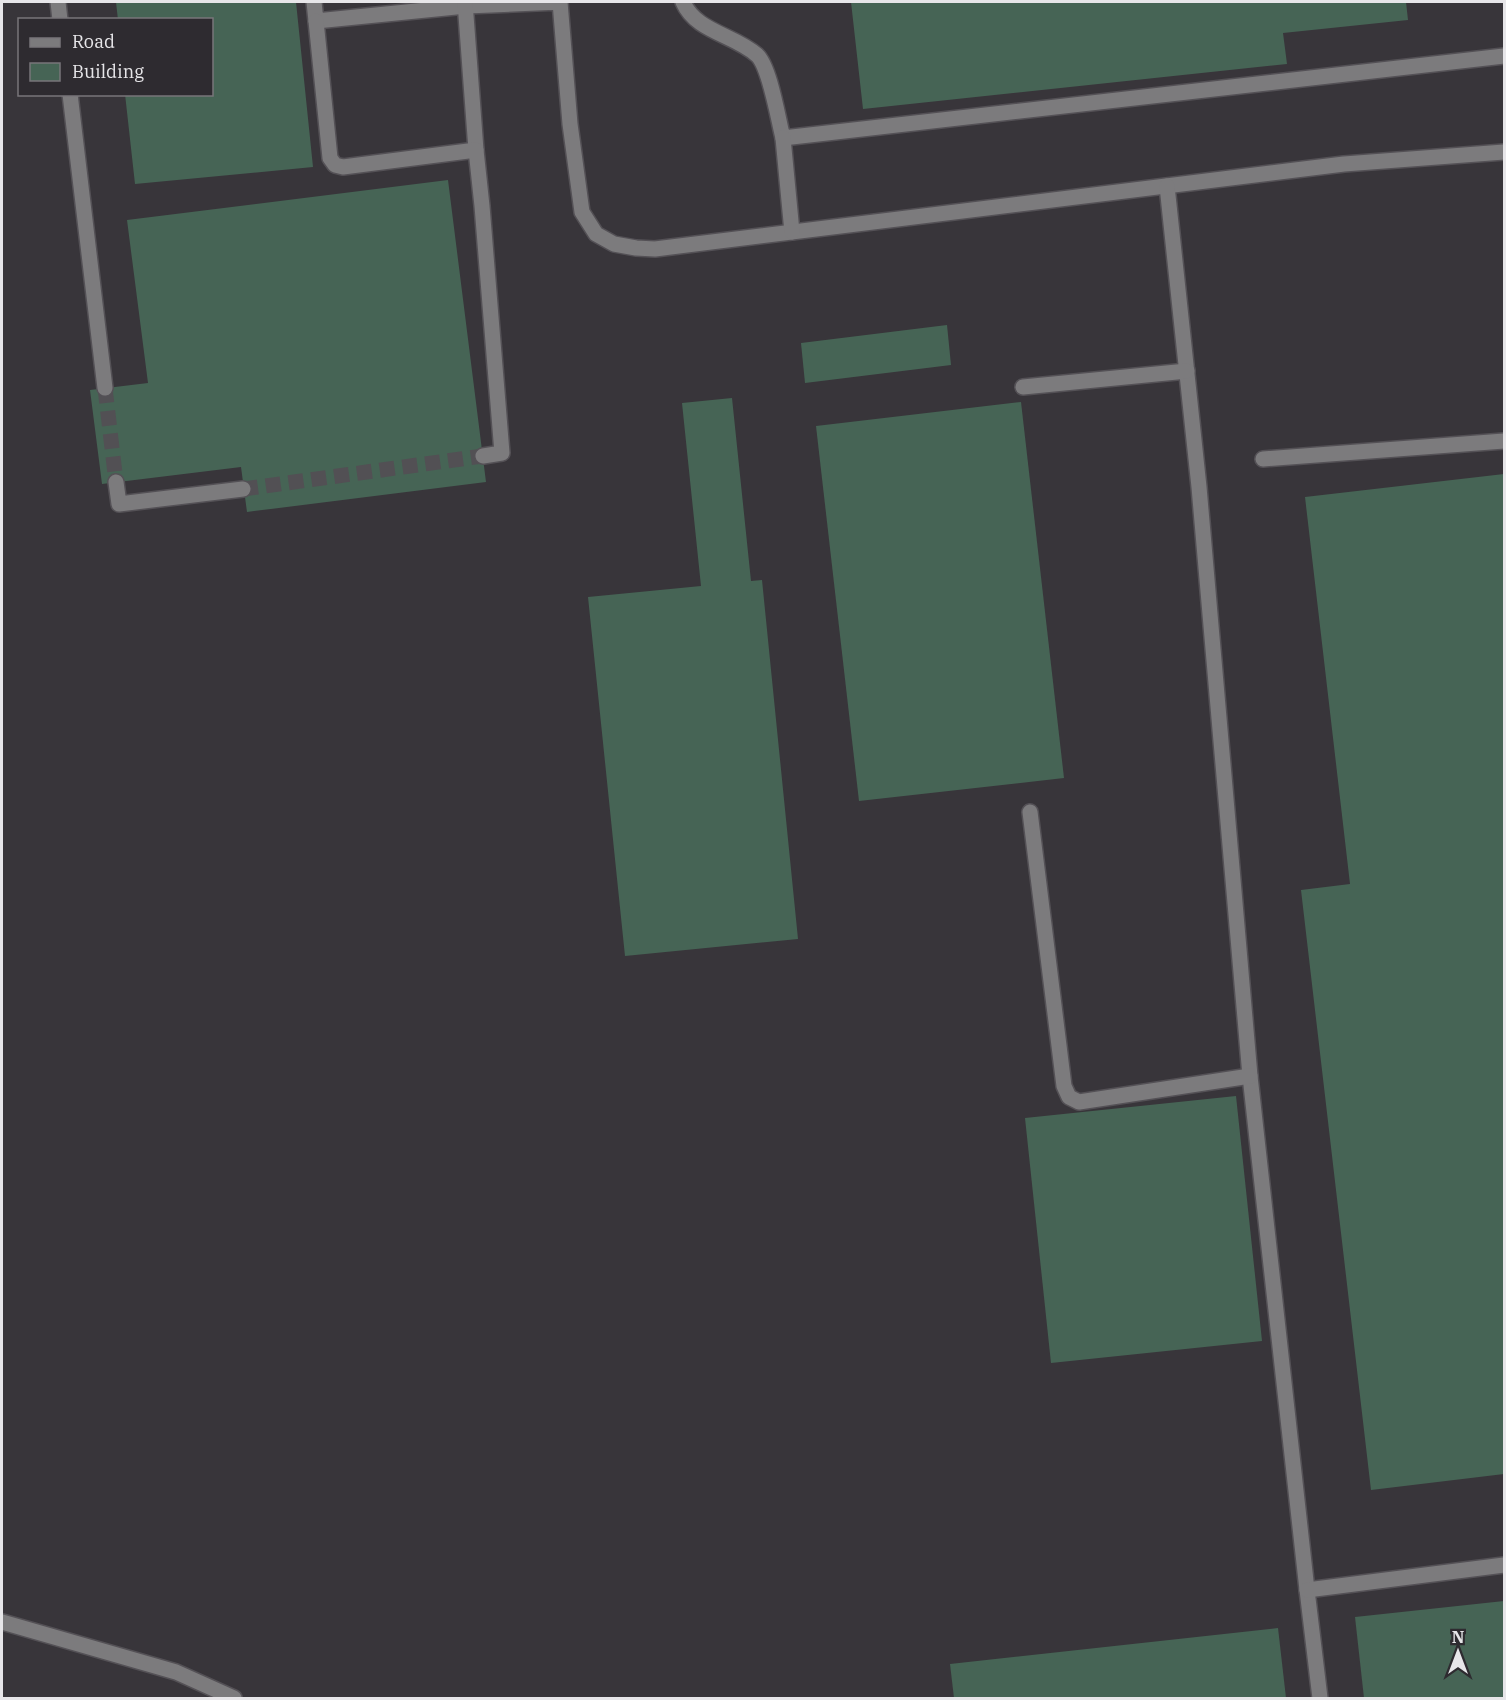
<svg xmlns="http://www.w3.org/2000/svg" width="1506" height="1700" font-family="'IBM Plex Serif',serif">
  <rect width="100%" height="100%" fill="#38353a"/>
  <g fill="#466455">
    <path d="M116 2H296L313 167 135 184 125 94H212V20H118Z"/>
    <path d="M851 2H1406L1408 20 1283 33 1287 64 863 109Z"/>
    <path d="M448 180 486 482 247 512 241 467 102 484 90 390 148 383 127 220Z"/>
    <path d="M947 325 951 365 805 383 801 343Z"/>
    <path d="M732 398 751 581 762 580 798 939 625 956 588 597 701 586 682 403Z"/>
    <path d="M1021 402 1064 778 859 801 816 426Z"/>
    <path d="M1504 474V1474L1371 1490 1301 890 1350 884 1305 497Z"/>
    <path d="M1236 1096 1262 1341 1051 1363 1025 1118Z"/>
    <path d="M1504 1601V1698H1364L1355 1617Z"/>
    <path d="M1278 1628 1286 1698H954L950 1664Z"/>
  </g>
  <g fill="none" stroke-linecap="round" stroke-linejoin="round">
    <g stroke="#525054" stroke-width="15" stroke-dasharray="15 8" stroke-linecap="butt">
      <path d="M105 388 116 482"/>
      <path d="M243 489 483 456"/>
    </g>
    <g stroke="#545156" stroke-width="18">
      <g id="minor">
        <path d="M58 2 60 20"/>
        <path d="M314 2 316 21 466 6 560 2 570 124 582 212 596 234 614 244 636 248 655 249 1344 164 1504 152"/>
        <path d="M465 2 476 150"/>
        <path d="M683 2C696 32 733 34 757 55 770 67 778 119 783 138L1504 56"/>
        <path d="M316 21 330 158 335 165 343 167 476 150 482 206 502 453 483 456"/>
        <path d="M70 94 105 388"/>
        <path d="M783 138 792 232"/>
        <path d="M1167 186 1199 487 1250 1076 1307 1590 1320 1698"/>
        <path d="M1023 387 1187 371"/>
        <path d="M1263 459 1504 441"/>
        <path d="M116 482 119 504 243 489"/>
        <path d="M1030 812 1064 1086 1069 1097 1079 1102 1250 1076"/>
        <path d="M1307 1590 1504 1565"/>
        <path d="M2 1622 176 1672 234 1698"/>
      </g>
    </g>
    <use href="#minor" stroke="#7c7b7d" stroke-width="15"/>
  </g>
  <rect width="1506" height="1700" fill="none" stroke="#e7e6e9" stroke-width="6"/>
  <rect x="18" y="18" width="195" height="78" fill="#2e2b30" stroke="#78767a" stroke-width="1.5"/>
  <rect x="30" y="38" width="30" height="9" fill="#7c7b7d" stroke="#78767a" stroke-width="1.5"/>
  <text x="72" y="48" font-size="18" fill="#e7e6e9">Road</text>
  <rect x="30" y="63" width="30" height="18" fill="#466455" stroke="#78767a" stroke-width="1.5"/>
  <text x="72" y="78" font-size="18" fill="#e7e6e9">Building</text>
  <g transform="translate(1458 1652)" stroke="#2e2b30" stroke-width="4.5" paint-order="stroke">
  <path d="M0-4.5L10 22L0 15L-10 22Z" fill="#e7e6e9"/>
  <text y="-9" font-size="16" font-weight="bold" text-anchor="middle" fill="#e7e6e9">N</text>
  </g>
</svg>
